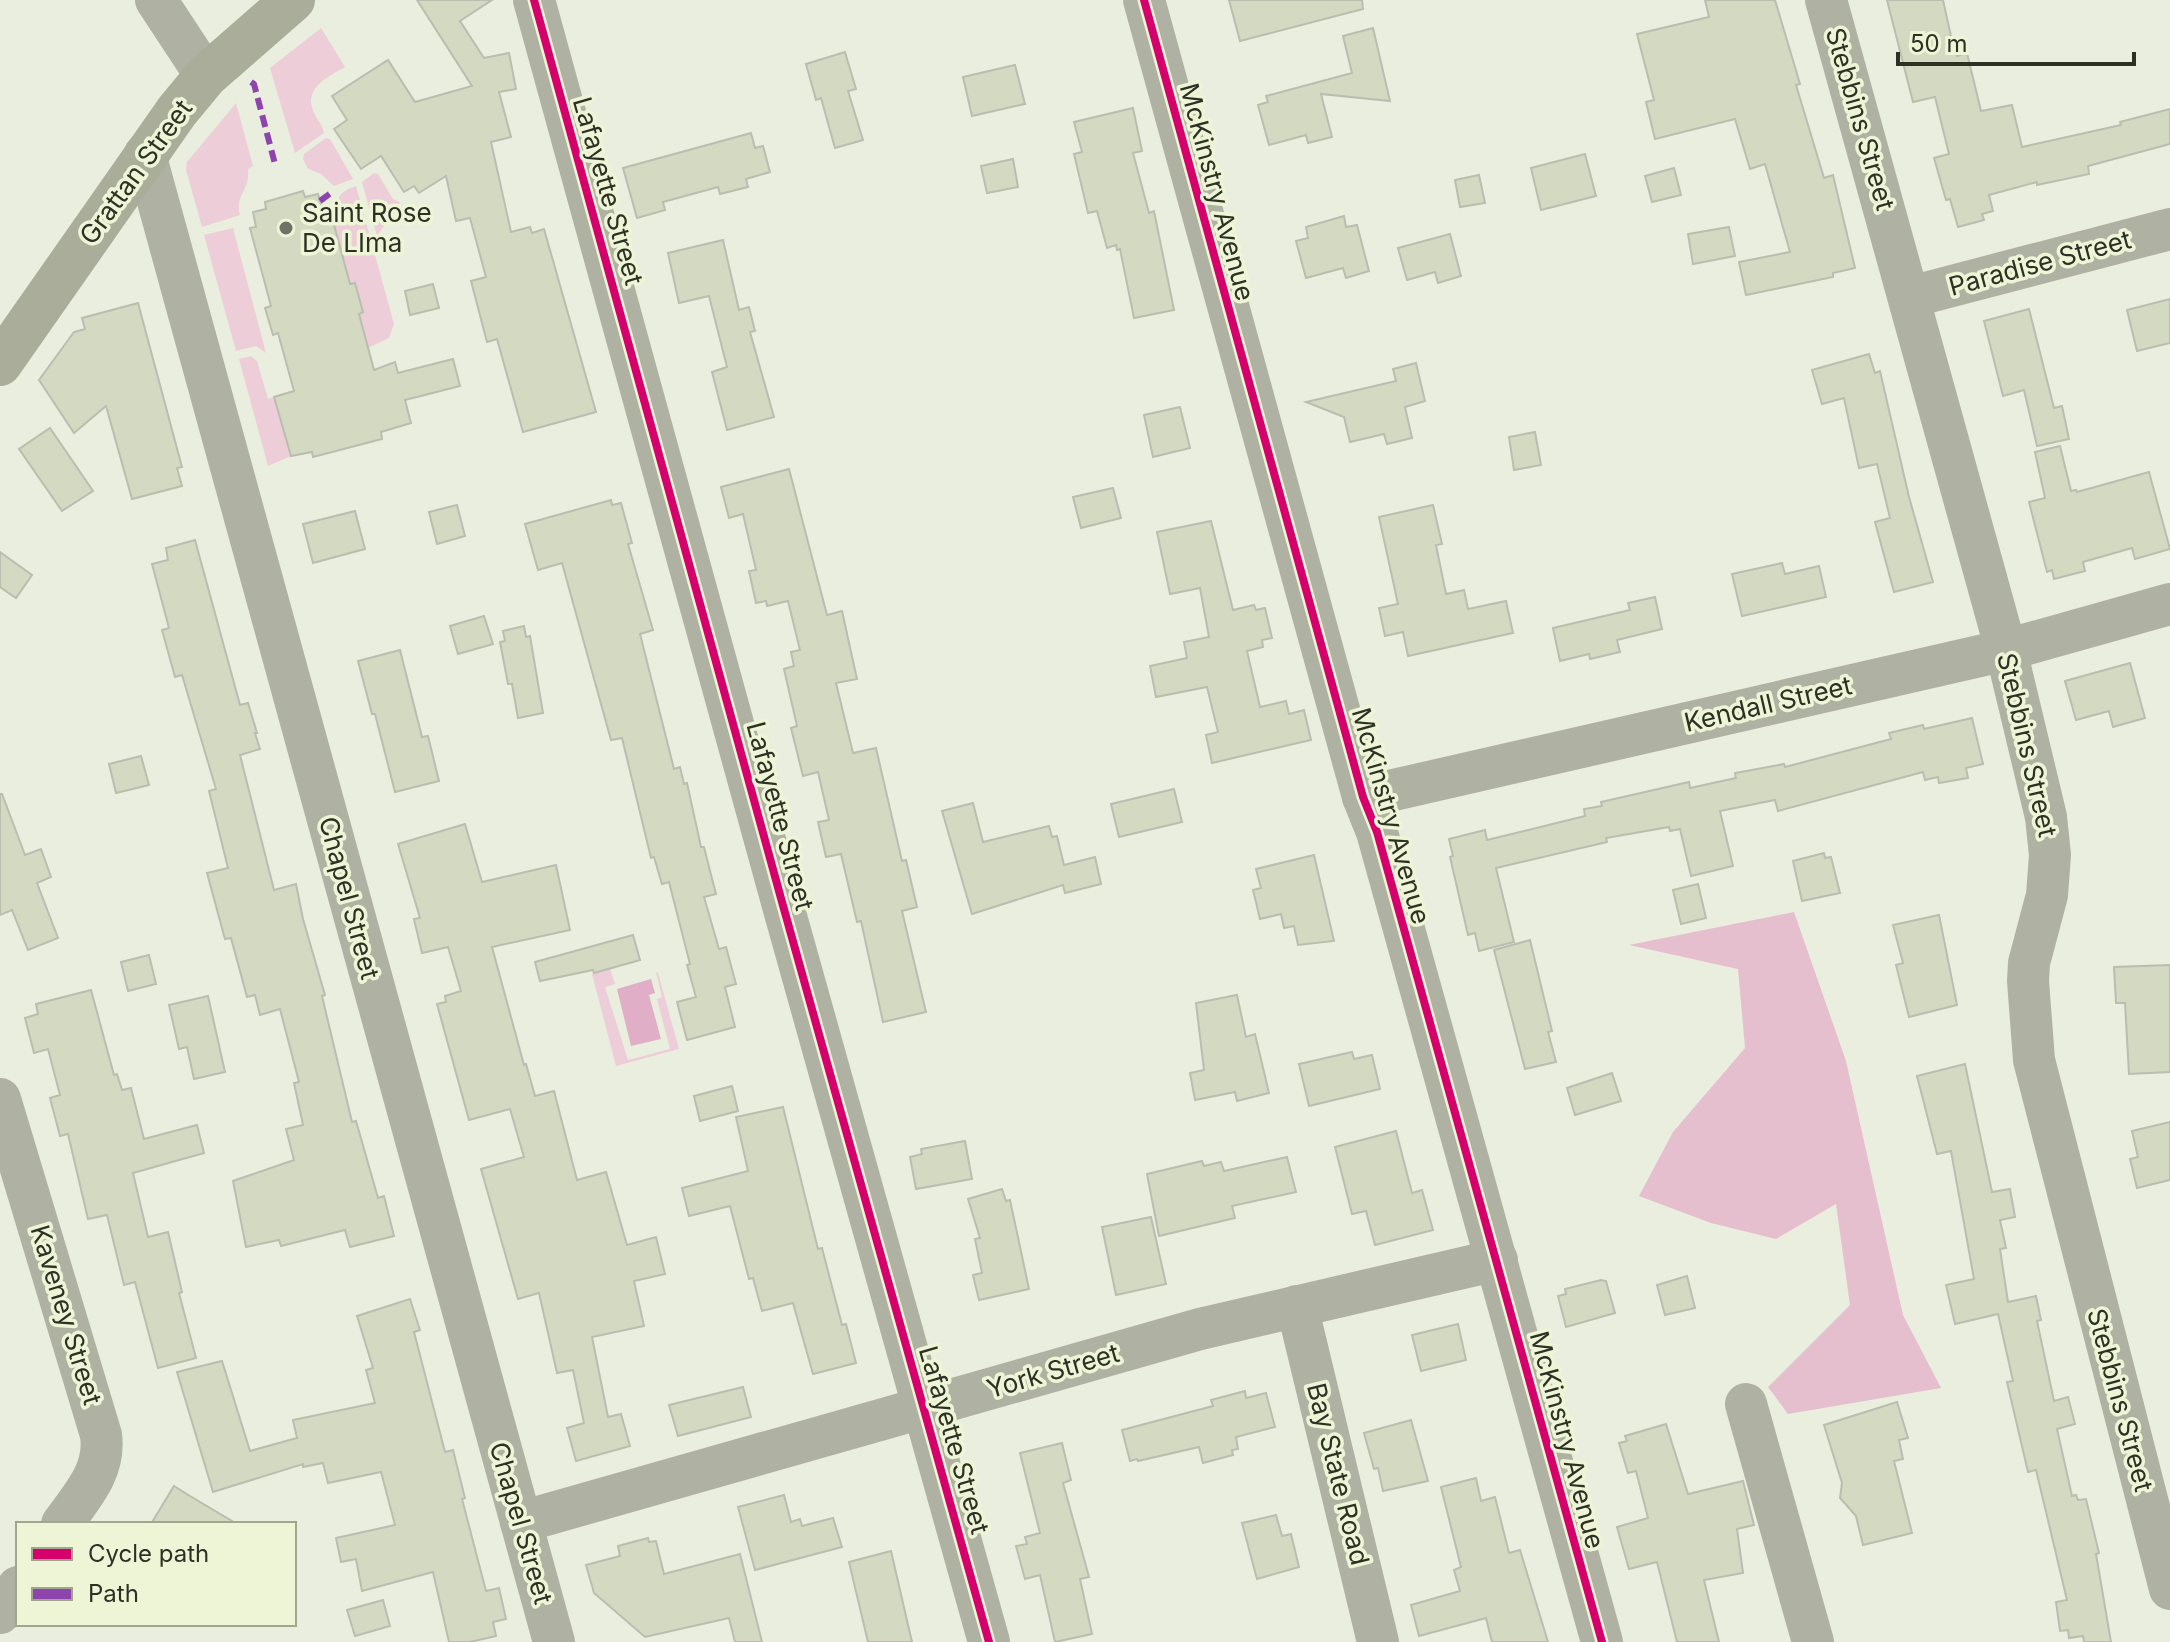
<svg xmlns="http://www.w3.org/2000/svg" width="2170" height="1642" font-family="Inter,sans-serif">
  <rect width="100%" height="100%" fill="#eaeede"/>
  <g fill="#edced8">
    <path d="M321 28 345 67C329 76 304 88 313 110 316 119 323 125 324 133L295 153 270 68Z"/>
    <path d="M236 103 253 166 248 169C250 193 235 192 240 215L202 227 186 170 187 162Z"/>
    <path d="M326 138 330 139 353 179 334 186 321 174 308 169 303 159 304 154Z"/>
    <path d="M374 173 378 174 393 199 400 202 377 236 362 182Z"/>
    <path d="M356 186 394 324 389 338 368 348 359 314 363 312 356 283 350 284 332 217 336 215C337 198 338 192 356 186Z"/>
    <path d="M233 228 266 353 256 346 236 351 204 235Z"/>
    <path d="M251 356 257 361 268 399 274 397 291 456 268 466 239 359Z"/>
    <path d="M610 969 615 984 605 987 628 1060 670 1049 657 999 662 997 656 972 658 973 679 1049 616 1066 592 974Z"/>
  </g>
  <path fill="#e6bfcf" d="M1794 912 1846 1061 1903 1315 1941 1388 1788 1414 1768 1387 1850 1305 1836 1204 1776 1239 1711 1223 1639 1196 1673 1132 1745 1048 1738 969 1629 945Z"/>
  <path fill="#e0aec6" d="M651 979 655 993 649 995 661 1039 631 1046 617 989Z"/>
  <g fill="#d4d9c2" stroke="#babdb0" stroke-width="2">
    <path d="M417 0H492L460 21 484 58 509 53 516 89 499 92 511 137 491 142 511 232 530 227 532 233 544 229 596 412 523 432 497 339 487 342 471 281 486 277 470 218 456 221 446 176 419 193 414 186 404 192 381 156 361 169 334 129 347 120 332 96 388 60 415 102 472 86Z"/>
    <path d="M1229 0H1362L1363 9 1240 41Z"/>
    <path d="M1705 0H1775L1800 84 1796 85 1824 178 1833 175 1855 268 1833 273V277L1746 295 1739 262 1790 252 1765 164 1750 169 1735 119 1655 139 1646 102 1654 100 1637 34 1709 17Z"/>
    <path d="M1887 0H1943L1954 50 1957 56 1967 53 1981 111 2012 105 2022 147 2121 125 2120 122 2170 109V144L2088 166 2089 174 2037 185V182L1989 195 1993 211 1982 214 1984 220 1958 227 1950 199 1946 200 1934 158 1949 154 1935 97 1913 102Z"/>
    <path d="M1373 28 1390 101 1321 94 1332 137 1308 143 1306 135 1269 145 1258 105 1268 102 1266 96 1352 73 1343 36Z"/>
    <path d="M845 52 856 89 848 91 863 140 835 148 821 98 816 100 806 64Z"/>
    <path d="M1015 65 1025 104 972 116 963 77Z"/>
    <path d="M1133 108 1142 151 1133 153 1149 213 1154 211 1174 310 1134 318 1120 249 1117 250 1116 245 1107 248 1097 211 1088 213 1074 154 1082 152 1074 122Z"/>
    <path d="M751 133 755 148 763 146 770 172 746 179 748 187 720 194 718 187 663 202 665 210 637 218 623 168Z"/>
    <path d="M1585 154 1596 196 1541 210 1531 168Z"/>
    <path d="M1013 159 1018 187 987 193 981 166Z"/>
    <path d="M1674 168 1681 195 1652 202 1645 176Z"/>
    <path d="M1479 175 1485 203 1460 207 1455 180Z"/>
    <path d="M303 191 305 197 318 194 322 208 329 206 350 284 355 283 363 312 359 314 374 370 395 362 398 373 453 359 460 386 405 400 411 423 381 432 382 439 313 457 312 452 291 456 274 397 294 391 278 333 273 335 265 308 271 306 250 228 256 227 253 212 266 209 265 202Z"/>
    <path d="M1344 216 1346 227 1357 225 1369 271 1346 278 1343 268 1306 278 1296 241 1308 238 1306 227Z"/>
    <path d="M1729 227 1735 256 1693 264 1688 234Z"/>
    <path d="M1450 234 1461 276 1438 283 1435 272 1407 280 1398 248Z"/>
    <path d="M723 240 739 310 749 307 755 331 750 332 774 417 727 430 712 372 727 367 709 296 679 303 668 253Z"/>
    <path d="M433 284 439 308 410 315 405 291Z"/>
    <path d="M2170 299V343L2137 351 2127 310Z"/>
    <path d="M138 303 182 467 177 468 182 486 132 499 106 406 74 433 39 380 74 332 85 329 82 318Z"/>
    <path d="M2029 309 2054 408 2062 406 2069 439 2037 446 2024 390 2003 396 1984 321Z"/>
    <path d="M1869 354 1875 373 1880 371 1909 497 1933 582 1894 592 1875 522 1890 518 1877 464 1859 468 1844 398 1822 404 1812 370Z"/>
    <path d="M1416 363 1425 401 1405 407 1412 438 1387 444 1384 434 1350 442 1344 417 1306 402 1396 381 1393 369Z"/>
    <path d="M1180 407 1190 448 1153 457 1144 415Z"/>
    <path d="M50 428 93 491 62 511 19 449Z"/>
    <path d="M1535 432 1541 465 1514 470 1509 437Z"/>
    <path d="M2060 446 2071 491 2076 490 2077 492 2149 472 2170 549 2135 559 2132 548 2083 562 2085 571 2054 579 2052 570 2047 572 2029 502 2045 498 2035 452Z"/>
    <path d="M789 469 827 615 842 611 857 679 836 683 853 753 876 748 902 861 906 860 917 907 902 911 926 1012 883 1022 861 921 857 922 841 854 826 857 818 822 829 820 818 772 803 776 791 728 797 726 784 669 794 666 791 652 800 650 788 601 767 606 766 601 756 603 749 571 756 570 743 514 729 518 721 487Z"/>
    <path d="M1113 488 1121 518 1081 528 1073 497Z"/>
    <path d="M611 500 612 505 621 503 632 543 628 544 653 630 640 634 674 769 680 767 684 784 687 783 701 847H704L708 863 716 894 704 897 719 949 726 947 736 984 725 987 735 1027 687 1040 677 1002 696 997 687 965 690 964 669 882 662 884 654 857 651 858 622 738 611 740 562 563 538 570 525 524Z"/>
    <path d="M457 505 465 536 437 544 429 512Z"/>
    <path d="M1433 505 1442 544 1436 545 1446 594 1464 590 1468 609 1506 601 1513 633 1408 656 1403 632 1385 636 1379 608 1398 604 1379 517Z"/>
    <path d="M355 511 365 549 313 563 303 524Z"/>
    <path d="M1211 521 1233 610 1254 605 1256 610 1265 608 1272 638 1262 640 1263 647 1247 651 1260 707 1286 701 1289 714 1304 710 1311 740 1212 763 1206 735 1218 732 1207 687 1156 697 1150 666 1187 658 1184 642 1209 637 1200 588 1170 594 1157 532Z"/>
    <path d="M195 540 240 705 248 703 257 733H255L260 749 240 755 274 890 296 884 303 919 325 995 322 996 352 1122 356 1121 378 1198 384 1196 394 1236 350 1247 345 1230 281 1246 279 1240 246 1247 233 1181 294 1160 286 1129 303 1125 294 1083 299 1082 280 1009 260 1015 255 995 247 997 231 938 225 939 207 873 228 868 209 791 216 789 182 675 175 677 162 630 169 628 152 564 168 560 166 548Z"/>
    <path d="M0 552 32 575 16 598 0 587Z"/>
    <path d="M1782 563 1785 574 1819 566 1826 597 1742 616 1732 574Z"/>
    <path d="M1655 597 1662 629 1617 640 1620 652 1590 659 1589 654 1560 661 1553 628 1630 610 1628 603Z"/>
    <path d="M484 616 493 644 458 654 450 626Z"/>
    <path d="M524 626 526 637 530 636 543 713 518 718 512 684H508L500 642 505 641 503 631Z"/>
    <path d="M400 650 422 737 428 736 439 781 395 792 375 714H372L358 661Z"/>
    <path d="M2130 663 2145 718 2113 727 2109 711 2076 720 2065 681Z"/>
    <path d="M1972 718 1983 764 1966 768 1968 778 1939 783 1938 777 1925 780 1923 772 1778 811 1775 800 1720 811 1733 866 1691 876 1680 829 1670 831 1669 827 1606 838 1607 842 1496 868 1514 942 1479 951 1475 933 1468 935 1450 857 1453 856 1449 839 1485 830 1487 840 1585 816 1584 809 1602 806 1601 802 1689 782 1690 788 1736 778 1735 773 1768 767 1784 764 1785 767 1891 739 1889 733 1923 725 1924 729Z"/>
    <path d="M141 756 149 785 116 793 109 764Z"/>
    <path d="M1174 789 1182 822 1119 837 1111 804Z"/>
    <path d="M0 794H2L25 855 41 849 51 877 37 883 58 938 28 950 12 910 0 915Z"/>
    <path d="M973 803 983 842 1049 826 1052 837 1057 836 1064 865 1095 857 1101 884 1065 893 1063 885 972 914 942 811Z"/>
    <path d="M465 824 482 882 556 865 570 930 492 947 524 1065 526 1064 535 1096 554 1091 577 1180 606 1172 627 1245 656 1237 665 1274 634 1281 644 1326 592 1337 608 1417 621 1414 630 1446 576 1461 567 1428 584 1423 573 1370 557 1373 539 1293 518 1299 481 1169 524 1157 510 1109 469 1120 437 1004 446 1002 445 996 461 991 448 947 422 953 414 919 420 918 398 844Z"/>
    <path d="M1824 853 1825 858 1831 857 1840 893 1802 901 1793 861Z"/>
    <path d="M1314 855 1334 941 1298 945 1294 926 1284 928 1281 914 1260 919 1253 890 1261 888 1256 869Z"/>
    <path d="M1698 884 1706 918 1681 924 1673 890Z"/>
    <path d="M1939 915 1957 1005 1909 1017 1896 965 1903 963 1893 925Z"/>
    <path d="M633 935 640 960 594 973 593 970 540 981 535 962Z"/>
    <path d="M1530 940 1552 1031 1548 1032 1556 1062 1525 1069 1494 950Z"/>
    <path d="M149 955 156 984 128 991 121 962Z"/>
    <path d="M2170 965V1072L2129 1074 2125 1003H2116L2114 967Z"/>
    <path d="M91 990 114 1075 117 1074 122 1090 131 1088 144 1139 197 1125 204 1153 133 1173 148 1237 168 1232 182 1292 179 1293 196 1358 158 1368 135 1282 124 1285 107 1215 88 1219 68 1134 60 1136 50 1098 60 1095 48 1049 34 1053 25 1018 38 1014 36 1004Z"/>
    <path d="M1237 995 1246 1037 1255 1034 1269 1093 1237 1101 1235 1092 1195 1100 1190 1073 1204 1070 1196 1003Z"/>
    <path d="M208 996 225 1072 194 1079 187 1047 179 1049 169 1005Z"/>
    <path d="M1352 1052 1354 1059 1372 1055 1380 1089 1309 1106 1299 1064Z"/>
    <path d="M1965 1064 1992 1192 2010 1189 2015 1217 2000 1220 2006 1248 2000 1249 2008 1302 2036 1296 2041 1320 2037 1321 2054 1401 2068 1397 2075 1424 2057 1429 2072 1496 2076 1495 2078 1500 2086 1499 2099 1553 2096 1554 2111 1642H2084L2083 1636 2069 1638 2068 1630 2060 1631 2056 1602 2067 1600 2036 1470 2028 1472 2007 1382 2013 1381 1998 1314 1955 1324 1946 1285 1974 1279 1951 1151 1937 1154 1917 1076Z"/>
    <path d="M1612 1073 1621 1101 1575 1115 1567 1088Z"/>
    <path d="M732 1086 738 1111 700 1121 694 1096Z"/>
    <path d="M783 1107 818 1249 822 1248 842 1325 846 1324 856 1363 813 1374 793 1303 762 1311 753 1278 749 1279 730 1206 689 1216 682 1188 748 1171 736 1117Z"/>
    <path d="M2170 1122V1180L2137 1188 2130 1159 2138 1157 2132 1131Z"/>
    <path d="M1396 1131 1412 1193 1422 1190 1433 1230 1375 1245 1366 1211 1352 1214 1335 1147Z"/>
    <path d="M965 1141 972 1179 916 1189 910 1157 922 1154 921 1149Z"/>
    <path d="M1287 1157 1296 1192 1232 1206 1235 1218 1159 1236 1147 1174 1202 1161 1204 1166 1221 1162 1224 1171Z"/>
    <path d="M1002 1189 1006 1201 1010 1200 1029 1289 979 1300 973 1275 982 1273 975 1239 980 1238 968 1199Z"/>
    <path d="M1151 1217 1166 1284 1116 1295 1102 1227Z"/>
    <path d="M1687 1276 1695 1308 1665 1315 1657 1285Z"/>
    <path d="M1601 1280 1606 1281 1615 1313 1566 1327 1558 1296 1566 1294 1565 1289Z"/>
    <path d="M410 1299 420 1330 414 1332 445 1452 453 1450 465 1498 462 1499 486 1591 499 1588 506 1619 493 1622 496 1636 470 1642H449L433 1572 362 1591 356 1559 341 1562 336 1538 395 1525 381 1472 328 1483 323 1463 303 1467V1464L213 1492 177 1372 222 1361 250 1451 297 1438 293 1420 375 1403 366 1370 373 1368 357 1316Z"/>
    <path d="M1458 1324 1466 1360 1421 1371 1412 1335Z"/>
    <path d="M743 1387 751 1417 678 1436 669 1405Z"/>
    <path d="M1245 1391 1246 1398 1266 1393 1275 1427 1236 1437 1238 1449 1232 1450 1233 1455 1203 1463 1199 1447 1138 1461 1137 1459 1130 1461 1122 1430 1213 1406 1211 1400Z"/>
    <path d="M1897 1402 1908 1438 1899 1440 1903 1459 1894 1461 1912 1533 1863 1545 1856 1516 1840 1498 1842 1483 1824 1425Z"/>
    <path d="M1411 1420 1428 1481 1383 1491 1378 1468 1374 1469 1364 1433Z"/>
    <path d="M1666 1424 1688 1494 1743 1481 1754 1525 1737 1529 1743 1573 1704 1580 1719 1642H1677L1657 1562 1629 1569 1617 1527 1648 1518 1636 1471 1628 1473 1619 1443 1627 1441 1625 1436Z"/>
    <path d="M1062 1443 1071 1480 1063 1483 1089 1577 1080 1579 1092 1634 1055 1642 1040 1575 1025 1579 1016 1546 1027 1544 1025 1537 1040 1533 1020 1453Z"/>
    <path d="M1476 1478 1481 1501 1495 1497 1509 1553 1520 1550 1548 1642H1492L1486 1618 1419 1636 1411 1605 1460 1591 1454 1570 1461 1567 1441 1487Z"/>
    <path d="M174 1486 190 1496 237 1524H151Z"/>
    <path d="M784 1495 791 1522 800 1519 802 1526 833 1518 842 1547 755 1570 738 1507Z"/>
    <path d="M1276 1515 1282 1536 1291 1534 1299 1567 1257 1579 1242 1523Z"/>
    <path d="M648 1538 649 1542 656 1541 664 1574 740 1554 762 1642H735L729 1618 645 1637 594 1593 586 1565 620 1556 618 1546Z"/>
    <path d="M891 1551 912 1642H868L849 1562Z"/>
    <path d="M383 1600 390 1626 355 1636 347 1610Z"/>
  </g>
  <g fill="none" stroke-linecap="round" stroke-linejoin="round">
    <g stroke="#afb2a2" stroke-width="42">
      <path d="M156 0 206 76"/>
      <path d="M534 0 782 902 989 1642"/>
      <path d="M1144 0 1363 797 1377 832 1602 1642"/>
      <path d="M1826 0 2006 650 2046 817 2050 855 2047 895 2029 963 2028 981 2034 1060 2170 1589"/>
      <path d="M145 154 554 1642"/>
      <path d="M1910 297 2170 229"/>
      <path d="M1363 797 2006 650 2170 604"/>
      <path d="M0 1099 101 1435C106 1471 82 1496 62 1524"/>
      <path d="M1297 1306 1378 1642"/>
      <path d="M1746 1404 1813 1642"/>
      <path d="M521 1522 1200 1329 1497 1260"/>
      <path d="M0 1613 18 1587"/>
    </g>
    <path stroke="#a9ad9a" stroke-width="44" d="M0 364 177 111 206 76 293 0"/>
    <g stroke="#8e44ad" stroke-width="6" stroke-dasharray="12 6" stroke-linecap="butt">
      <path d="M251 82 254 84 275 164"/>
      <path d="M320 201 332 192"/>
    </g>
    <g stroke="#eef5d7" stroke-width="13">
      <g id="cycleway">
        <path d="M534 0 782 902 989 1642"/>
        <path d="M1144 0 1363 797 1377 832 1602 1642"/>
      </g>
    </g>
    <use href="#cycleway" stroke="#d6006c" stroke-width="8"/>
  </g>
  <circle fill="#6f7265" stroke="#eef5d7" stroke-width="3" cx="286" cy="228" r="8"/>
  <g text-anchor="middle" stroke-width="7" stroke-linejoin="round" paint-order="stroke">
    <g font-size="26" fill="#2d3024" stroke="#eef5d7">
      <text transform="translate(1860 119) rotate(74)" y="9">Stebbins Street</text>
      <text transform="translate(136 172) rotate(-54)" y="9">Grattan Street</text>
      <text transform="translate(608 191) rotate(74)" y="9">Lafayette Street</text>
      <text transform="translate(1217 192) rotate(75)" y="9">McKinstry Avenue</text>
      <text transform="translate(2040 263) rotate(-15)" y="9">Paradise Street</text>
      <text transform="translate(1768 704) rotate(-13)" y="9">Kendall Street</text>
      <text transform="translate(2027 745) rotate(77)" y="9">Stebbins Street</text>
      <text transform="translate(780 816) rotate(75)" y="9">Lafayette Street</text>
      <text transform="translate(1391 816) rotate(74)" y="9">McKinstry Avenue</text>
      <text transform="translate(349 898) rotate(75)" y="9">Chapel Street</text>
      <text transform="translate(66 1315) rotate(73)" y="9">Kaveney Street</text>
      <text transform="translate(1053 1371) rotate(-16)" y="9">York Street</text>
      <text transform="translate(2120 1400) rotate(75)" y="9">Stebbins Street</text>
      <text transform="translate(954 1440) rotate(74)" y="9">Lafayette Street</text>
      <text transform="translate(1567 1440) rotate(75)" y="9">McKinstry Avenue</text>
      <text transform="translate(1338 1474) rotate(76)" y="9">Bay State Road</text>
      <text transform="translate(521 1523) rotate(74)" y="9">Chapel Street</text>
    </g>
    <g font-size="26" fill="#2d3024" stroke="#eef5d7" text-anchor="start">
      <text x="302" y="222">Saint Rose<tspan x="302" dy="30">De LIma</tspan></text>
    </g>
  </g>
  <rect x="16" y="1522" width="280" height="104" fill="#eef5d7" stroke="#a1a68f" stroke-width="2"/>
  <rect x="32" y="1548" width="40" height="12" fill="#d6006c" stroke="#a1a68f" stroke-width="2"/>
  <text x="88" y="1562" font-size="24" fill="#2d3024">Cycle path</text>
  <rect x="32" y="1588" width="40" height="12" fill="#8e44ad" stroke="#a1a68f" stroke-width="2"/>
  <text x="88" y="1602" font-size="24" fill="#2d3024">Path</text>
  <path d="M1898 52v12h236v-12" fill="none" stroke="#2d3024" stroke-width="4"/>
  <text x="1910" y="52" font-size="24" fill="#2d3024" stroke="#eef5d7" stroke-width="6" paint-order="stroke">50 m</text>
</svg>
